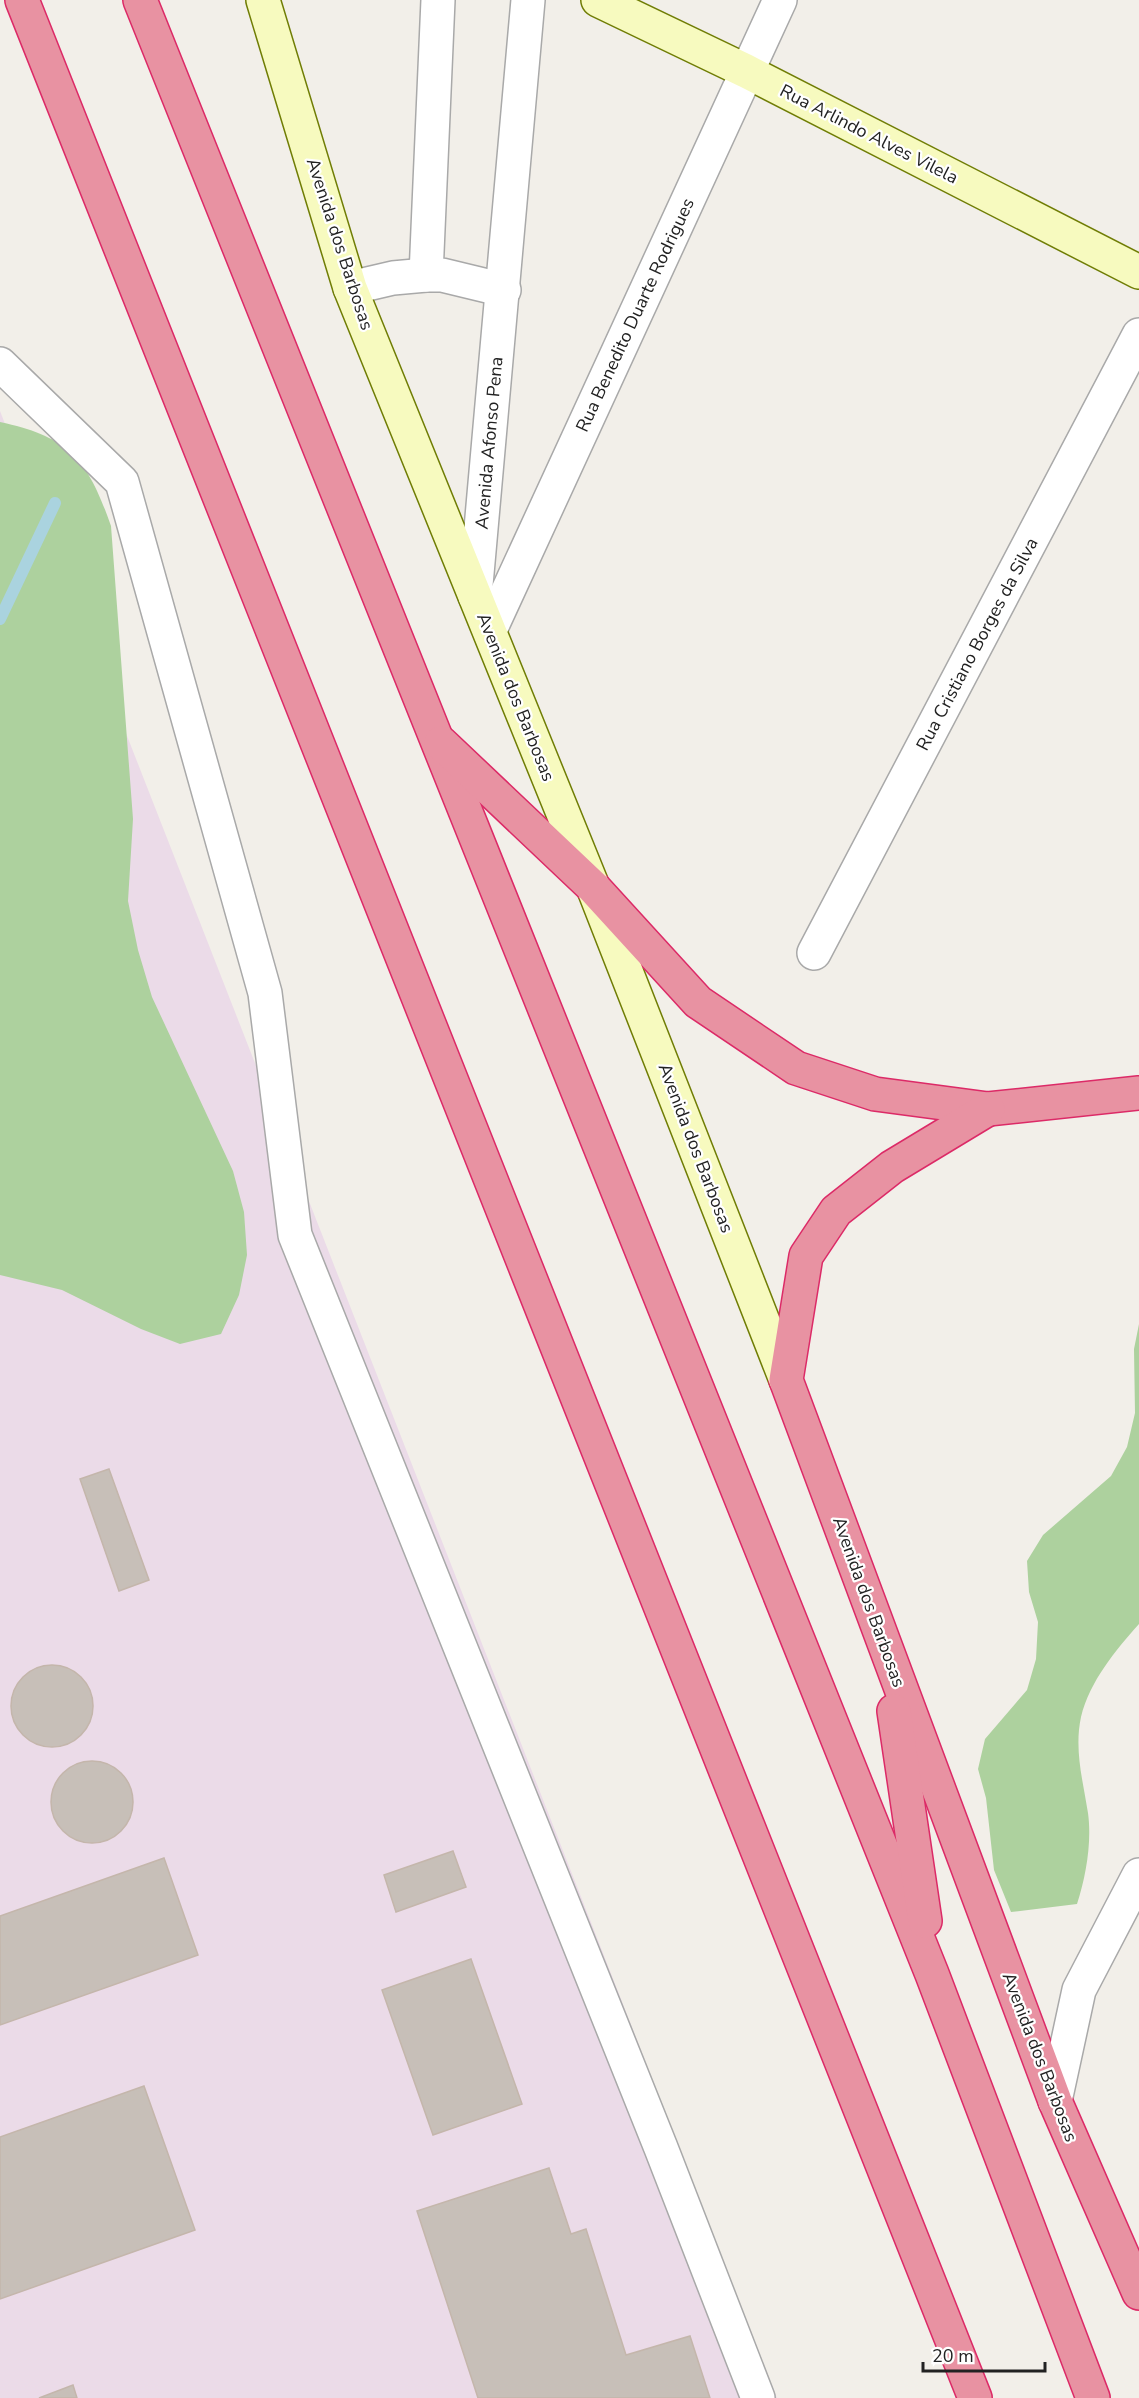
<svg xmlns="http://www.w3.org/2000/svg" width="1139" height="2398" font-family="'Nunito Sans',sans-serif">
  <rect width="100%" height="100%" fill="#f2efe9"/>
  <path fill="#ebdbe8" d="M0 411 777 2398H0Z"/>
  <g fill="#add19e">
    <path d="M0 422C70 437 88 460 111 526L133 819 128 901 138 950 152 997 233 1171 244 1212 247 1255 239 1295 221 1334 180 1344 141 1329 62 1290 0 1275Z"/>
    <path d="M1139 1324V1624C1115 1651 1090 1681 1081 1717 1074 1750 1083 1781 1088 1813 1092 1842 1086 1876 1077 1904L1011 1912 994 1870 986 1798 978 1769 985 1739 1027 1690 1036 1659 1038 1622 1029 1592 1027 1561 1043 1535 1111 1476 1127 1447 1135 1413 1134 1349Z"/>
  </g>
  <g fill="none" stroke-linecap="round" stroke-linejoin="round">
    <path stroke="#aad3df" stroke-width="12" d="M0 619 55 503"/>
  </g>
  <g fill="#c7bfb8" stroke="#c4b6ab" stroke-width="1.5">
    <path d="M109 1469 149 1580 119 1591 80 1479Z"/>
    <circle cx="52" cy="1706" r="41"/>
    <circle cx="92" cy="1802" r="41"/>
    <path d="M453 1851 466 1887 396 1912 384 1875Z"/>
    <path d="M164 1858 198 1955 0 2025V1916Z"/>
    <path d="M471 1959 522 2104 433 2135 382 1990Z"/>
    <path d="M144 2086 195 2230 0 2299V2137Z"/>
    <path d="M549 2168 571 2234 586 2229 626 2355 690 2336 710 2398H478L417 2211Z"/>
    <path d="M73 2385 77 2398H39Z"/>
  </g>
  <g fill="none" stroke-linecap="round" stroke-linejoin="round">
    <g stroke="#a9a9a9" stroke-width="36">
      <g id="street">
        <path d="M438 0 426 275H442L504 290"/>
        <path d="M350 288 393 278 426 275"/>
        <path d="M0 364 122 482 265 993 295 1235 661 2148 758 2398"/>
        <path d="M475 596 528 0"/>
        <path d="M490 630 780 0"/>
        <path d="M814 953 1139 335"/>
        <path d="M1055 2101 1079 1990 1139 1875"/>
      </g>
    </g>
    <g stroke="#707d05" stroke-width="36">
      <g id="secondary">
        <path d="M263 0 350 288 593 887 786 1380"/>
        <path d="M598 0 746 71 1139 272"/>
      </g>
    </g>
    <g stroke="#dc2a67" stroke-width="36">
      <g id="highway">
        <path d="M22 0 975 2398"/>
        <path d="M140 0 932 1974 1093 2398"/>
        <path d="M441 743 593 887 698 1002 796 1068 875 1094 988 1109 1139 1093"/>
        <path d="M988 1109 892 1167 836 1211 806 1256 786 1380 1055 2101 1139 2293"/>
        <path d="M894 1711 925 1921"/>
      </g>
    </g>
    <use href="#street" stroke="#fff" stroke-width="33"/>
    <use href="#secondary" stroke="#f7fabf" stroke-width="33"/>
    <use href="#highway" stroke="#e892a2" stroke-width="33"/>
  </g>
  <g text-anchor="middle" stroke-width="4.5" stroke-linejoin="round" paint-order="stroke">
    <g font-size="18" fill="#222" stroke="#fff">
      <text transform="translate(869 134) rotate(27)" y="6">Rua Arlindo Alves Vilela</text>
      <text transform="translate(340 244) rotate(72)" y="6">Avenida dos Barbosas</text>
      <text transform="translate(635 315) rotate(-65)" y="6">Rua Benedito Duarte Rodrigues</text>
      <text transform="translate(489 443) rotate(-85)" y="6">Avenida Afonso Pena</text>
      <text transform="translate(977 644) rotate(-62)" y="6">Rua Cristiano Borges da Silva</text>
      <text transform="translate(516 697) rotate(68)" y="6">Avenida dos Barbosas</text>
      <text transform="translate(696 1148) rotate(69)" y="6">Avenida dos Barbosas</text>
      <text transform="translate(869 1602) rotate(70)" y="6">Avenida dos Barbosas</text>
      <text transform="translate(1040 2057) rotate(69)" y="6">Avenida dos Barbosas</text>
    </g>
  </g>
  <path d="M923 2362v9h122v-9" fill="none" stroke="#222222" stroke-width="3"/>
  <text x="932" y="2362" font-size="18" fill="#222222" stroke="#ffffff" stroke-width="4.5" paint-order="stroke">20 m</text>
</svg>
